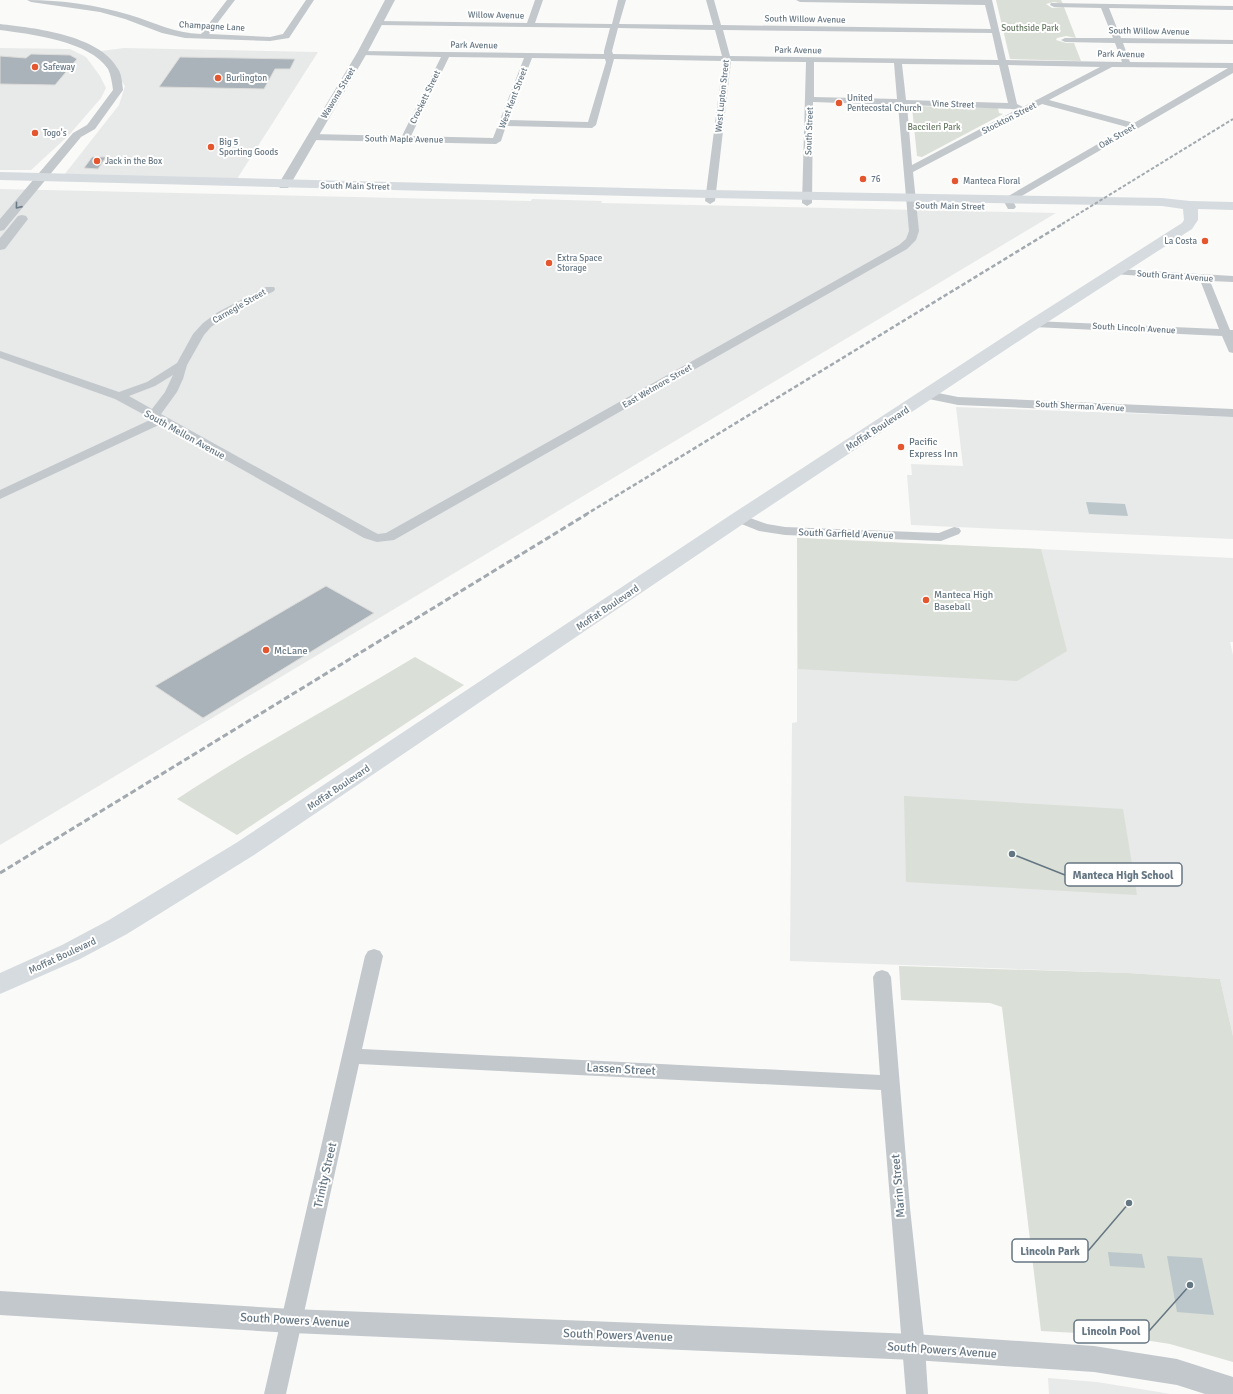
<svg xmlns="http://www.w3.org/2000/svg" width="1233" height="1394" font-family="Signika,sans-serif">
  <rect width="100%" height="100%" fill="#fafaf8"/>
  <g fill="#e8e9e9">
    <path d="M0 48 70 49 86 57 100 76 106 88 101 98 69 135 31 170H0Z"/>
    <path d="M124 48 318 52 237 179 64 175 119 105 125 86 101 51Z"/>
    <path d="M0 189 531 201 532 199 602 201 601 203 1056 213 0 845Z"/>
    <path d="M956 407 1233 417V539L911 525 907 475H912L911 464 963 466Z"/>
    <path d="M797 538 1233 558V642H1230L1233 655V1036L1220 979 1128 973 790 961 792 723 797 722Z"/>
    <path d="M1048 1378 1097 1382 1171 1394H1049Z"/>
  </g>
  <g fill="#dadfd7">
    <path d="M996 0H1061L1063 4 1054 2 1046 4 1052 8 1064 7 1076 38 1066 36 1057 38 1056 40 1066 43H1074L1081 61 1010 59Z"/>
    <path d="M915 106 998 108 999 113 1003 114 922 157 917 156 912 107Z"/>
    <path d="M797 538 1041 549 1067 651 1017 681 798 669Z"/>
    <path d="M415 657 464 685 237 835 177 799C254 748 336 705 415 657Z"/>
    <path d="M904 796 1123 809 1137 895 906 882Z"/>
    <path d="M899 966 1128 973 1220 979 1233 1036V1362L1170 1344 1113 1335 1041 1331 1002 1007 990 1003 901 1000Z"/>
  </g>
  <g fill="#bbc7cb">
    <path d="M1086 502 1125 504 1128 516 1089 514Z"/>
    <path d="M1108 1252 1142 1254 1145 1268 1110 1266Z"/>
    <path d="M1167 1256 1202 1258 1214 1315 1177 1312Z"/>
  </g>
  <g fill="#aab3b9" stroke="#dcdcda">
    <path d="M31 54 70 55 77 59 55 85 0 84V56L26 58Z"/>
    <path d="M180 57 295 59 290 69H275L264 89 159 87Z"/>
    <path d="M92 157H106L98 169 84 168Z"/>
    <path d="M326 586 374 613 203 718 155 686Z"/>
  </g>
  <g fill="none" stroke-linecap="round" stroke-linejoin="round">
    <g fill="#c3c8cc" fill-rule="evenodd">
      <path d="M27 0C61 0 97 5 130 15 156 23 174 33 201 34L227 0H235L209 34 270 37 283 34 306 0H314L289 38 270 41 185 38 162 33 125 19 100 12 31 2Z"/>
      <path d="M535 0H543L535 23 612 24 618 0H626L619 24 713 25 706 0H714L721 25 991 29 985 5 800 2 796 0H992L1006 60 1122 62 1115 43 1065 42 1061 40 1065 38H1113L1101 8 1054 7 1050 5 1051 3 1233 6V10L1109 8 1121 38 1233 40V44L1123 43 1130 62 1233 63V73L1013 201 1016 207 1014 209H1008L1003 200 1005 198 1127 127 1042 104 913 172 919 231 916 240 907 249 394 540 377 542 364 538 161 424 0 499V490L152 419 115 399 0 358V351L119 392 147 382 177 363 193 334 203 323 218 312 266 287H274L275 289 274 291 226 316 211 327 204 335 187 365 183 379 177 392 161 414 374 532 378 534 386 533 899 245 906 239 909 231 898 105 813 102 812 203 807 206 802 203 806 62 731 61 715 201 710 204 705 201 723 61 614 59 596 125 592 128 506 126 501 141 496 144 312 140 307 137 312 134 402 136 441 57 362 55H359L358 53 359 51 604 54V51L610 28 378 25 374 23 378 21 527 23ZM618 28 715 30 722 56 613 54 612 51ZM723 30 992 33 998 60 730 56ZM449 57 524 58 493 138 411 136ZM532 58 605 59 606 62 588 122 508 120ZM814 62 894 63 897 99 814 97ZM902 64 999 65 1008 103 906 100ZM1008 65 1100 67 1023 107 1017 104ZM1112 67 1228 68 1134 123 1049 100ZM907 105 1012 109 1016 110 912 165ZM173 375 165 392 152 409 129 396 155 386Z"/>
      <path d="M1117 269 1233 276V282L1210 281 1230 330H1233V353L1229 352 1222 336 1034 327 1028 324 1034 321 1219 329 1200 280 1113 274 1112 272 1113 270Z"/>
      <path d="M928 391 958 397 1233 409V417L958 405 924 398 922 395 924 392Z"/>
      <path d="M739 514 767 524 785 527 939 533 954 527 959 528 961 531 959 534 941 541 785 535 759 531 734 521 732 518 734 515Z"/>
      <path d="M374 949 380 951 383 956 362 1049 880 1075 873 977 876 972 882 970 888 972 891 977 910 1208 925 1347 928 1394H906L881 1090 359 1064 286 1394H264L365 956 368 951Z"/>
    </g>
    <g fill="#c3c8cc" fill-rule="evenodd">
      <path d="M385 0H395L367 53 290 185 288 188H280L278 185 357 53Z"/>
      <path d="M0 24C34 28 100 35 118 69 122 75 122 83 123 90L95 129 81 137 4 230 0 231V219L73 133 87 125 113 90C112 83 111 75 108 69 90 41 30 34 0 30Z"/>
      <path d="M22 215 26 216 28 219 5 249 0 250V238L18 216Z"/>
      <path d="M0 1291 292 1309 914 1334 1094 1346 1177 1359 1233 1377V1394H1205L1177 1385 1094 1372 914 1360 292 1333 0 1315Z"/>
    </g>
    <path fill="#d6dbdf" fill-rule="evenodd" d="M0 172 710 190 1162 198 1190 201 1233 202V210L1198 209V220L1192 229 1040 327 746 522 254 855 127 934 80 959 0 994V973L62 945 109 920 236 843 732 514 1028 321 1182 223 1184 220 1183 209 1162 206 710 198 0 180Z"/>
    <path stroke="#a2aab0" stroke-width="2" stroke-dasharray="3.5 2" stroke-linecap="butt" d="M1062 224 1233 119"/>
    <path stroke="#a2aab0" stroke-width="2.5" stroke-dasharray="4.5 2.5" stroke-linecap="butt" d="M585 515 1064 223"/>
    <path stroke="#a2aab0" stroke-width="3" stroke-dasharray="6 3" stroke-linecap="butt" d="M0 873 587 514"/>
  </g>
  <defs><path id="oneway-chevron" d="M-2-3.5L2.5 0L-2 3.5" fill="none" stroke-width="1.6" stroke-linecap="round" stroke-linejoin="round"/></defs>
  <use stroke="#6a7a87" href="#oneway-chevron" transform="translate(18 206) rotate(129)"/>
  <g fill="#e4572e" stroke="#fff" stroke-width="1.5">
    <circle cx="35" cy="67" r="4"/>
    <circle cx="218" cy="78" r="4"/>
    <circle cx="839" cy="103" r="4"/>
    <circle cx="35" cy="133" r="4"/>
    <circle cx="211" cy="147" r="4"/>
    <circle cx="97" cy="161" r="4"/>
    <circle cx="863" cy="179" r="4"/>
    <circle cx="955" cy="181" r="4"/>
    <circle cx="1205" cy="241" r="4"/>
    <circle cx="549" cy="263" r="4"/>
    <circle cx="901" cy="447" r="4"/>
    <circle cx="926" cy="600" r="4"/>
    <circle cx="266" cy="650" r="4"/>
  </g>
  <g text-anchor="middle" stroke-width="4" stroke-linejoin="round" paint-order="stroke">
    <g font-size="9" fill="#657683" stroke="#fff">
      <text transform="translate(496 15) rotate(1)" y="3">Willow Avenue</text>
      <text transform="translate(805 19) rotate(1)" y="3">South Willow Avenue</text>
      <text transform="translate(212 26) rotate(3)" y="3">Champagne Lane</text>
      <text transform="translate(1149 31) rotate(1)" y="3">South Willow Avenue</text>
      <text transform="translate(474 45) rotate(1)" y="3">Park Avenue</text>
      <text transform="translate(798 50) rotate(1)" y="3">Park Avenue</text>
      <text transform="translate(1121 54) rotate(1)" y="3">Park Avenue</text>
      <text transform="translate(338 93) rotate(-59)" y="3">Wawona Street</text>
      <text transform="translate(722 96) rotate(-84)" y="3">West Lupton Street</text>
      <text transform="translate(425 97) rotate(-64)" y="3">Crockett Street</text>
      <text transform="translate(513 98) rotate(-69)" y="3">West Kent Street</text>
      <text transform="translate(953 104) rotate(2)" y="3">Vine Street</text>
      <text transform="translate(1009 118) rotate(-27)" y="3">Stockton Street</text>
      <text transform="translate(809 131) rotate(-88)" y="3">South Street</text>
      <text transform="translate(1117 136) rotate(-30)" y="3">Oak Street</text>
      <text transform="translate(404 139) rotate(1)" y="3">South Maple Avenue</text>
      <text transform="translate(355 186) rotate(1)" y="3">South Main Street</text>
      <text transform="translate(950 206) rotate(1)" y="3">South Main Street</text>
      <text transform="translate(1175 276) rotate(4)" y="3">South Grant Avenue</text>
      <text transform="translate(239 306) rotate(-30)" y="3">Carnegie Street</text>
      <text transform="translate(1134 328) rotate(3)" y="3">South Lincoln Avenue</text>
      <text transform="translate(657 386) rotate(-30)" y="3">East Wetmore Street</text>
      <text transform="translate(1080 406) rotate(3)" y="3">South Sherman Avenue</text>
    </g>
    <g font-size="9" fill="#687a64" stroke="#fff">
      <text x="1030" y="31">Southside Park</text>
      <text x="934" y="130">Baccileri Park</text>
    </g>
    <g font-size="9" fill="#657683" stroke="#fff" text-anchor="start">
      <text x="43" y="70">Safeway</text>
      <text x="226" y="81">Burlington</text>
      <text x="847" y="101">United<tspan x="847" dy="10">Pentecostal Church</tspan></text>
      <text x="43" y="136">Togo's</text>
      <text x="219" y="145">Big 5<tspan x="219" dy="10">Sporting Goods</tspan></text>
      <text x="105" y="164">Jack in the Box</text>
      <text x="871" y="182">76</text>
      <text x="963" y="184">Manteca Floral</text>
      <text x="1197" y="244" text-anchor="end">La Costa</text>
      <text x="557" y="261">Extra Space<tspan x="557" dy="10">Storage</tspan></text>
    </g>
    <g font-size="10" fill="#657683" stroke="#fff">
      <text transform="translate(877 428) rotate(-33)" y="4">Moffat Boulevard</text>
      <text transform="translate(185 434) rotate(29)" y="4">South Mellon Avenue</text>
      <text transform="translate(846 533) rotate(2)" y="4">South Garfield Avenue</text>
      <text transform="translate(607 607) rotate(-34)" y="4">Moffat Boulevard</text>
      <text transform="translate(338 787) rotate(-34)" y="4">Moffat Boulevard</text>
      <text transform="translate(62 955) rotate(-25)" y="4">Moffat Boulevard</text>
    </g>
    <g font-size="10" fill="#657683" stroke="#fff" text-anchor="start">
      <text x="909" y="445">Pacific<tspan x="909" dy="12">Express Inn</tspan></text>
      <text x="934" y="598">Manteca High<tspan x="934" dy="12">Baseball</tspan></text>
      <text x="274" y="654">McLane</text>
    </g>
    <g font-size="12" fill="#657683" stroke="#fff">
      <text transform="translate(621 1069) rotate(3)" y="4">Lassen Street</text>
      <text transform="translate(325 1175) rotate(-77)" y="4">Trinity Street</text>
      <text transform="translate(898 1186) rotate(-95)" y="4">Marin Street</text>
      <text transform="translate(295 1320) rotate(3)" y="4">South Powers Avenue</text>
      <text transform="translate(618 1335) rotate(2)" y="4">South Powers Avenue</text>
      <text transform="translate(942 1350) rotate(4)" y="4">South Powers Avenue</text>
    </g>
  </g>
  <path fill="none" stroke="#657683" stroke-width="1.5" d="M1012 854L1065 875M1129 1203L1088 1251M1190 1285L1149 1331"/>
  <g fill="#657683" stroke="#fff" stroke-width="1.5">
    <circle cx="1012" cy="854" r="4"/>
    <circle cx="1129" cy="1203" r="4"/>
    <circle cx="1190" cy="1285" r="4"/>
  </g>
  <g fill="#fff" stroke="#657683" stroke-width="1.5">
    <rect x="1065" y="863" width="117" height="23" rx="4"/>
    <rect x="1012" y="1239" width="76" height="23" rx="4"/>
    <rect x="1074" y="1320" width="75" height="23" rx="4"/>
  </g>
  <g font-size="11" text-anchor="middle" font-weight="bold" fill="#657683">
    <text x="1123" y="879">Manteca High School</text>
    <text x="1050" y="1255">Lincoln Park</text>
    <text x="1111" y="1335">Lincoln Pool</text>
  </g>
</svg>
